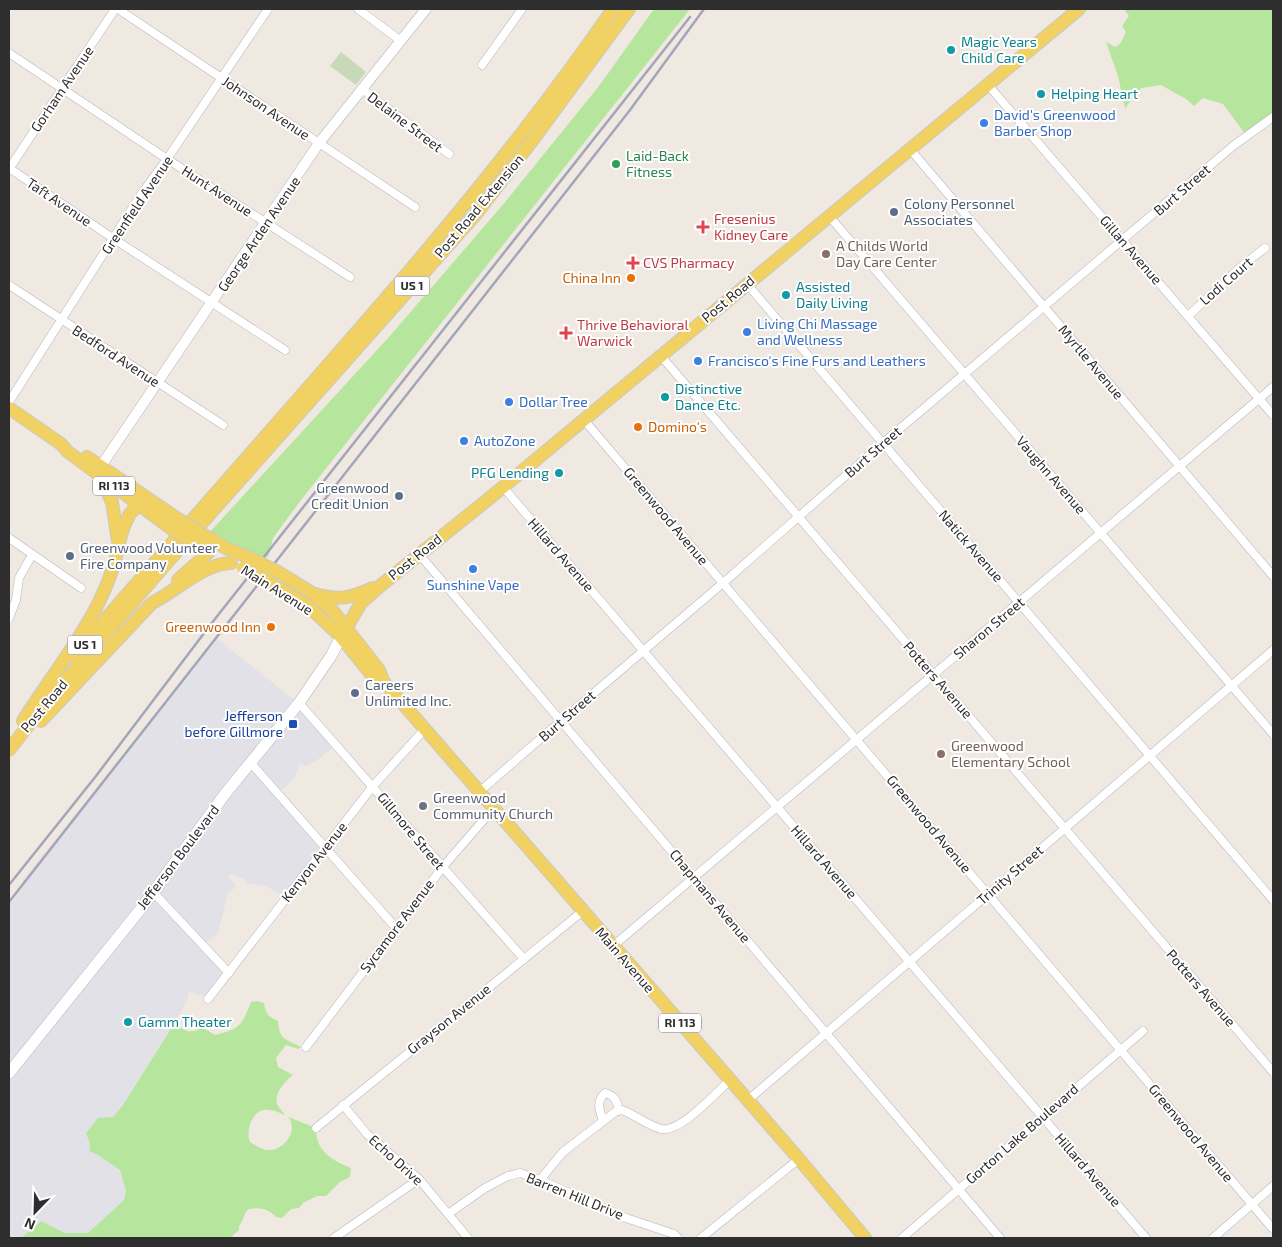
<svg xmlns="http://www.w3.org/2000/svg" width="1282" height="1247" font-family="'Exo 2',sans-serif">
  <rect width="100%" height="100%" fill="#efe9e1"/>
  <path fill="#e3e1e8" d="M216 638 296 701 335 746 316 761 307 766 300 764 293 780 278 793 321 844 283 896 266 886 246 883 245 880 233 874 228 876 235 884 233 890 228 893 218 933 204 944 226 969 210 992 203 996 189 992 186 1003 123 1105 90 1144 89 1151 98 1155 120 1170 126 1191 124 1200 88 1233H65L41 1221 21 1238H9V905L23 887V880Z"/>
  <g fill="#b6e59e">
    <path d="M654 9H690L301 500 273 538 268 557 252 555 208 534 389 337 506 201 599 86Z"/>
    <path d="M1124 9H1273V118L1246 135 1223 104 1203 98 1194 106 1186 99 1161 85 1141 88 1125 108 1118 76 1106 42 1115 47 1120 44 1126 32 1122 26 1129 16Z"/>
    <path d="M257 1001 264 1003C266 1014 268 1017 278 1021 279 1040 286 1039 301 1047L298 1049 286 1045 276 1058 278 1067 293 1075C285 1081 274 1093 277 1104 279 1108 283 1112 285 1115 280 1113 274 1110 269 1110 253 1107 245 1130 250 1142 255 1145 262 1150 268 1150 285 1151 299 1129 288 1117L316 1128C315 1151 333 1161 351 1168L350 1177 340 1182 326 1196H317L303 1203 299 1208 291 1209 282 1218 276 1217C269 1209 258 1206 247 1210L239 1227V1230L230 1238H21L41 1221 65 1233H88L124 1200 126 1191 120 1170 98 1155 89 1151 90 1144 86 1133 98 1118 113 1117 123 1105 175 1022C182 1031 193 1035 202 1027L215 1035C240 1029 242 1025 251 1002Z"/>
  </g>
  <path fill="#c8d9b8" d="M341 52 366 72 356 85 330 66Z"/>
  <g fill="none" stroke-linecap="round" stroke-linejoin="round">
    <g stroke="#b4b7c1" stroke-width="9">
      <g id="minor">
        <path d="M118 9 415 207"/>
        <path d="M358 9 401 41"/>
        <path d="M9 53 167 159 350 277"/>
        <path d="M482 65 522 9"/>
        <path d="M988 85 1273 415"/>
        <path d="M362 89 449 154"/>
        <path d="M909 148 1273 576"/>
        <path d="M9 168 114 239 285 350"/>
        <path d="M9 169 115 9"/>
        <path d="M829 216 1273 734"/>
        <path d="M747 284 1273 900"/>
        <path d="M9 285 223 425"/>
        <path d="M1188 316 1243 265 1265 248"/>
        <path d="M661 356 1273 1072"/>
        <path d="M9 402 142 193 167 159 268 9"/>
        <path d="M584 420 1273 1229"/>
        <path d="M503 487 1146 1238"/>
        <path d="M9 538 81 588"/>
        <path d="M419 554 1000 1238"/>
        <path d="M9 618 16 600 19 578 32 555"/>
        <path d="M299 703C374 788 448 874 524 959"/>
        <path d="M250 762 396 928"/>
        <path d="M479 792 561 721 723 583 883 443 1233 146 1273 117"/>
        <path d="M153 892 229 973"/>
        <path d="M613 946 1273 387"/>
        <path d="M208 999 373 786 424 730"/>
        <path d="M306 1047 442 868 493 809"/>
        <path d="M748 1100 1273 650"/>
        <path d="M343 1105 367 1134 419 1179 468 1238"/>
        <path d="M603 1120C599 1110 596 1101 605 1093 615 1096 618 1101 618 1111"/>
        <path d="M316 1128 583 911"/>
        <path d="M540 1180 563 1152 615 1112 622 1110C635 1115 647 1125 661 1129 680 1133 716 1093 730 1080"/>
        <path d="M448 1214 485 1188 508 1176 520 1173 540 1180 626 1218 674 1234 678 1238"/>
        <path d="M334 1238 419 1179"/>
        <path d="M701 1238 799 1159"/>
        <path d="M902 1238 1143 1031"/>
        <path d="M1213 1238 1273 1186"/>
      </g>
    </g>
    <g stroke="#b4b7c1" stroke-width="11">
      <path id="tertiary" d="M101 466 319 143 426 9"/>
    </g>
    <g stroke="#b4b7c1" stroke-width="12">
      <path id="secondary" d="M9 1073 143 906 225 794 299 703 331 656 341 637"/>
    </g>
    <g stroke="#c9c9c9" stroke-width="14">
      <g id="primary">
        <path d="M9 408 61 444 67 451 169 527"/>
        <path d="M87 457 178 519"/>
        <path d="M100 476 112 502 118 541"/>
        <path d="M207 537 226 548 250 558"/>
        <path d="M278 572 312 593 333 611 379 670 382 678"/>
        <path d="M178 580 209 552 212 539"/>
        <path d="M269 582 308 606 341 637 371 674 384 682 799 1159 865 1238"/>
        <path d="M315 594C339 601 350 598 373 588"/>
        <path d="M341 637 361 603 380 586 491 497 1079 9"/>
        <path d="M76 657 108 616C178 536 249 455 320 374 423 257 524 138 613 9"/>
        <path d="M23 721C47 682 76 647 97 606 104 592 111 576 115 560 119 545 121 527 130 514 139 501 148 504 160 507"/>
        <path d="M41 721 152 603C176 591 205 563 231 563"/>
        <path d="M9 750 50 698 178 550 476 214 532 141 629 9"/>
      </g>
    </g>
    <use href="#minor" stroke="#fff" stroke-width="8"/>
    <use href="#tertiary" stroke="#fff" stroke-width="10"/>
    <use href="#secondary" stroke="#fff" stroke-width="11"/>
    <use href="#primary" stroke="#f2d163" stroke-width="12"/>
    <g stroke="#a3a6b8" stroke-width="2.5">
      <path d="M9 885 96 776 211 624 690 17"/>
      <path d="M9 902 630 110 704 9"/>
    </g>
    <g stroke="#c9c9c9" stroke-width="14" stroke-linecap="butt">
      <g id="primary-bridge">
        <path d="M178 519 207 537"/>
        <path d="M169 527 200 547"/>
        <path d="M250 558 278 572"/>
        <path d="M243 568 269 582"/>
      </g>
    </g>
    <use href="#primary-bridge" stroke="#f2d163" stroke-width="12"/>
  </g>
  <g fill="#0f9aa8" stroke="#fff" stroke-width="2">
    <circle cx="951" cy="50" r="5"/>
    <circle cx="1041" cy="94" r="5"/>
    <circle cx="786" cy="295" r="5"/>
    <circle cx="665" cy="397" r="5"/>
    <circle cx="559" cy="473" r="5"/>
    <circle cx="128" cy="1022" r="5"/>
  </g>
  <g fill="#3f7fe0" stroke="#fff" stroke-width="2">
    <circle cx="984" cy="123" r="5"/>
    <circle cx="747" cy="332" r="5"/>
    <circle cx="698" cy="361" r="5"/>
    <circle cx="509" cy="402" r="5"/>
    <circle cx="464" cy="441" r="5"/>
    <circle cx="473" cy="569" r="5"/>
  </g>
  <circle fill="#2e9e5b" stroke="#fff" stroke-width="2" cx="616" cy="164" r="5"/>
  <g fill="#5c6f8a" stroke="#fff" stroke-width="2">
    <circle cx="894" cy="212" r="5"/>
    <circle cx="399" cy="496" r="5"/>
    <circle cx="70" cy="556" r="5"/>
    <circle cx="355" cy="693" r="5"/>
  </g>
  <g fill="#e0444e" stroke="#fff" stroke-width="2">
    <path d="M700.5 219.5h5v5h5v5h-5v5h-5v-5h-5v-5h5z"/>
    <path d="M630.5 255.5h5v5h5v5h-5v5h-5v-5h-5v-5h5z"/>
    <path d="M563.5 325.5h5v5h5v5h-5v5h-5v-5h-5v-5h5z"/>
  </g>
  <g fill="#8d6e63" stroke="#fff" stroke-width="2">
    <circle cx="826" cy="254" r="5"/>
    <circle cx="941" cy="754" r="5"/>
  </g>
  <g fill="#e8710a" stroke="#fff" stroke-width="2">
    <circle cx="631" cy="278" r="5"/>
    <circle cx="638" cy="427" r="5"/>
    <circle cx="271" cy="627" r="5"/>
  </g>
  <rect fill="#1a4fb4" stroke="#fff" stroke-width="2" x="288" y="719" width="10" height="10" rx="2.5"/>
  <circle fill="#6b7280" stroke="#fff" stroke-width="2" cx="423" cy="806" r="5"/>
  <g text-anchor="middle" stroke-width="4" stroke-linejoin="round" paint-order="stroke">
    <g fill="#fff" stroke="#6d6d6d" stroke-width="1">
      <rect x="394.5" y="276.5" width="35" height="19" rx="4"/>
      <rect x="93" y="476.5" width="42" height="19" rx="4"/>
      <rect x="67.5" y="635.5" width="35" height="19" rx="4"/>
      <rect x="659" y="1013.5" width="42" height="19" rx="4"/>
    </g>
    <g font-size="12" font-weight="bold" fill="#2e2e2e">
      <text x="412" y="290">US 1</text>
      <text x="114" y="490">RI 113</text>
      <text x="85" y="649">US 1</text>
      <text x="680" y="1027">RI 113</text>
    </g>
    <g font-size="14" fill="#0d838f" stroke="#fff" text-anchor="start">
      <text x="961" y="47">Magic Years<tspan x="961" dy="16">Child Care</tspan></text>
      <text x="1051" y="99">Helping Heart</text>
      <text x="796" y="292">Assisted<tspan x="796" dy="16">Daily Living</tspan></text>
      <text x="675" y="394">Distinctive<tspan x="675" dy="16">Dance Etc.</tspan></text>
      <text x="549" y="478" text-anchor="end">PFG Lending</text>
      <text x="138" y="1027">Gamm Theater</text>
    </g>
    <g font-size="14" fill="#2e2e2e" stroke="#fff">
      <text transform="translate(62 89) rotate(-56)" y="5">Gorham Avenue</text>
      <text transform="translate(266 108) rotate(34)" y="5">Johnson Avenue</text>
      <text transform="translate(405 122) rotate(37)" y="5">Delaine Street</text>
      <text transform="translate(1182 190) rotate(-41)" y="5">Burt Street</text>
      <text transform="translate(217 191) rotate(33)" y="5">Hunt Avenue</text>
      <text transform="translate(59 202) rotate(34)" y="5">Taft Avenue</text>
      <text transform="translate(137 205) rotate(-56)" y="5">Greenfield Avenue</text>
      <text transform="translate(479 206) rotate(-50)" y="5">Post Road Extension</text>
      <text transform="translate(259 234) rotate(-56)" y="5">George Arden Avenue</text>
      <text transform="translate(1131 250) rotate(49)" y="5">Gillan Avenue</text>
      <text transform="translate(1226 281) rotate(-41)" y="5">Lodi Court</text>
      <text transform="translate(728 299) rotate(-40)" y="5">Post Road</text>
      <text transform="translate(116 356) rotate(33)" y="5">Bedford Avenue</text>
      <text transform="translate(1091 362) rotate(50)" y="5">Myrtle Avenue</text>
      <text transform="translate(873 452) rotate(-41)" y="5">Burt Street</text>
      <text transform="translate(1051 475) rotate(49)" y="5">Vaughn Avenue</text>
      <text transform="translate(666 516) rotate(50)" y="5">Greenwood Avenue</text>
      <text transform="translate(971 546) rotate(49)" y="5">Natick Avenue</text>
      <text transform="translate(561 555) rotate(49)" y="5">Hillard Avenue</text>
      <text transform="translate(415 557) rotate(-39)" y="5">Post Road</text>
      <text transform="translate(277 590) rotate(32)" y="5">Main Avenue</text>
      <text transform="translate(989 628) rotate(-40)" y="5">Sharon Street</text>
      <text transform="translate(938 680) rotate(49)" y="5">Potters Avenue</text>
      <text transform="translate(44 706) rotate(-50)" y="5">Post Road</text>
      <text transform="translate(567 716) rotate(-41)" y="5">Burt Street</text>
      <text transform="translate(929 824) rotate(50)" y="5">Greenwood Avenue</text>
      <text transform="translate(411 831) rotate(50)" y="5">Gillmore Street</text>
      <text transform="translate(178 857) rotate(-53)" y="5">Jefferson Boulevard</text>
      <text transform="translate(314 862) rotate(-52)" y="5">Kenyon Avenue</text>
      <text transform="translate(824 862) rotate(49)" y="5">Hillard Avenue</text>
      <text transform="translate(1010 875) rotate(-41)" y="5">Trinity Street</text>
      <text transform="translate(710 896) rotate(50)" y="5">Chapmans Avenue</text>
      <text transform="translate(397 926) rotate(-53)" y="5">Sycamore Avenue</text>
      <text transform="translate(625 960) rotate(49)" y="5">Main Avenue</text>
      <text transform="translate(1201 988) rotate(49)" y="5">Potters Avenue</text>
      <text transform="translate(449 1019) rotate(-39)" y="5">Grayson Avenue</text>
      <text transform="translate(1191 1133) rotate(50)" y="5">Greenwood Avenue</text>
      <text transform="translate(1022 1134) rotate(-41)" y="5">Gorton Lake Boulevard</text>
      <text transform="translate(396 1160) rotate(42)" y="5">Echo Drive</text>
      <text transform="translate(1088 1170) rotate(49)" y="5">Hillard Avenue</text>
      <text transform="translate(575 1196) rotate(22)" y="5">Barren Hill Drive</text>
    </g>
    <g font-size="14" fill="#366cbe" stroke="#fff" text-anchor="start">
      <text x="994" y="120">David's Greenwood<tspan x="994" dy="16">Barber Shop</tspan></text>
      <text x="757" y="329">Living Chi Massage<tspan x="757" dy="16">and Wellness</tspan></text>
      <text x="708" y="366">Francisco's Fine Furs and Leathers</text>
      <text x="519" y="407">Dollar Tree</text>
      <text x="474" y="446">AutoZone</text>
      <text x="473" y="590" text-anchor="middle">Sunshine Vape</text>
    </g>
    <g font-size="14" fill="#27864d" stroke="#fff" text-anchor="start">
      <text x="626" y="161">Laid-Back<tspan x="626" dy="16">Fitness</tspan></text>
    </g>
    <g font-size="14" fill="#4e5e75" stroke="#fff" text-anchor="start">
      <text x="904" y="209">Colony Personnel<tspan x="904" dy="16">Associates</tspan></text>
      <text x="389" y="493" text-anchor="end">Greenwood<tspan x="389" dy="16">Credit Union</tspan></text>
      <text x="80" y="553">Greenwood Volunteer<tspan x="80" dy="16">Fire Company</tspan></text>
      <text x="365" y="690">Careers<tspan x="365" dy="16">Unlimited Inc.</tspan></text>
    </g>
    <g font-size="14" fill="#be3a42" stroke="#fff" text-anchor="start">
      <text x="714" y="224">Fresenius<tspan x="714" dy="16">Kidney Care</tspan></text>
      <text x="643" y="268">CVS Pharmacy</text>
      <text x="577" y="330">Thrive Behavioral<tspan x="577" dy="16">Warwick</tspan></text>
    </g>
    <g font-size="14" fill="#785e54" stroke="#fff" text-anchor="start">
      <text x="836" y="251">A Childs World<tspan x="836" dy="16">Day Care Center</tspan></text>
      <text x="951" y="751">Greenwood<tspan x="951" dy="16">Elementary School</tspan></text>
    </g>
    <g font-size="14" fill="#c56008" stroke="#fff" text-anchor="end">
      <text x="621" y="283">China Inn</text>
      <text x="648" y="432" text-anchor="start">Domino's</text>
      <text x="261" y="632">Greenwood Inn</text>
    </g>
    <g font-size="14" fill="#164399" stroke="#fff" text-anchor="end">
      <text x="283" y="721">Jefferson<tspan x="283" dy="16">before Gillmore</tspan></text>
    </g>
    <g font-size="14" fill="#5b616d" stroke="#fff" text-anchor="start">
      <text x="433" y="803">Greenwood<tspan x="433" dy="16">Community Church</tspan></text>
    </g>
  </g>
  <rect width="1282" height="1247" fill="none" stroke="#2e2e2e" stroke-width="20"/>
  <g transform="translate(35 1212) rotate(203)" stroke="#ffffff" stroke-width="4" paint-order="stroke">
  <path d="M0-4L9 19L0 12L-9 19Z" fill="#2e2e2e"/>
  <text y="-8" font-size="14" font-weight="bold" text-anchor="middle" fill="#2e2e2e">N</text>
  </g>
</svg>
